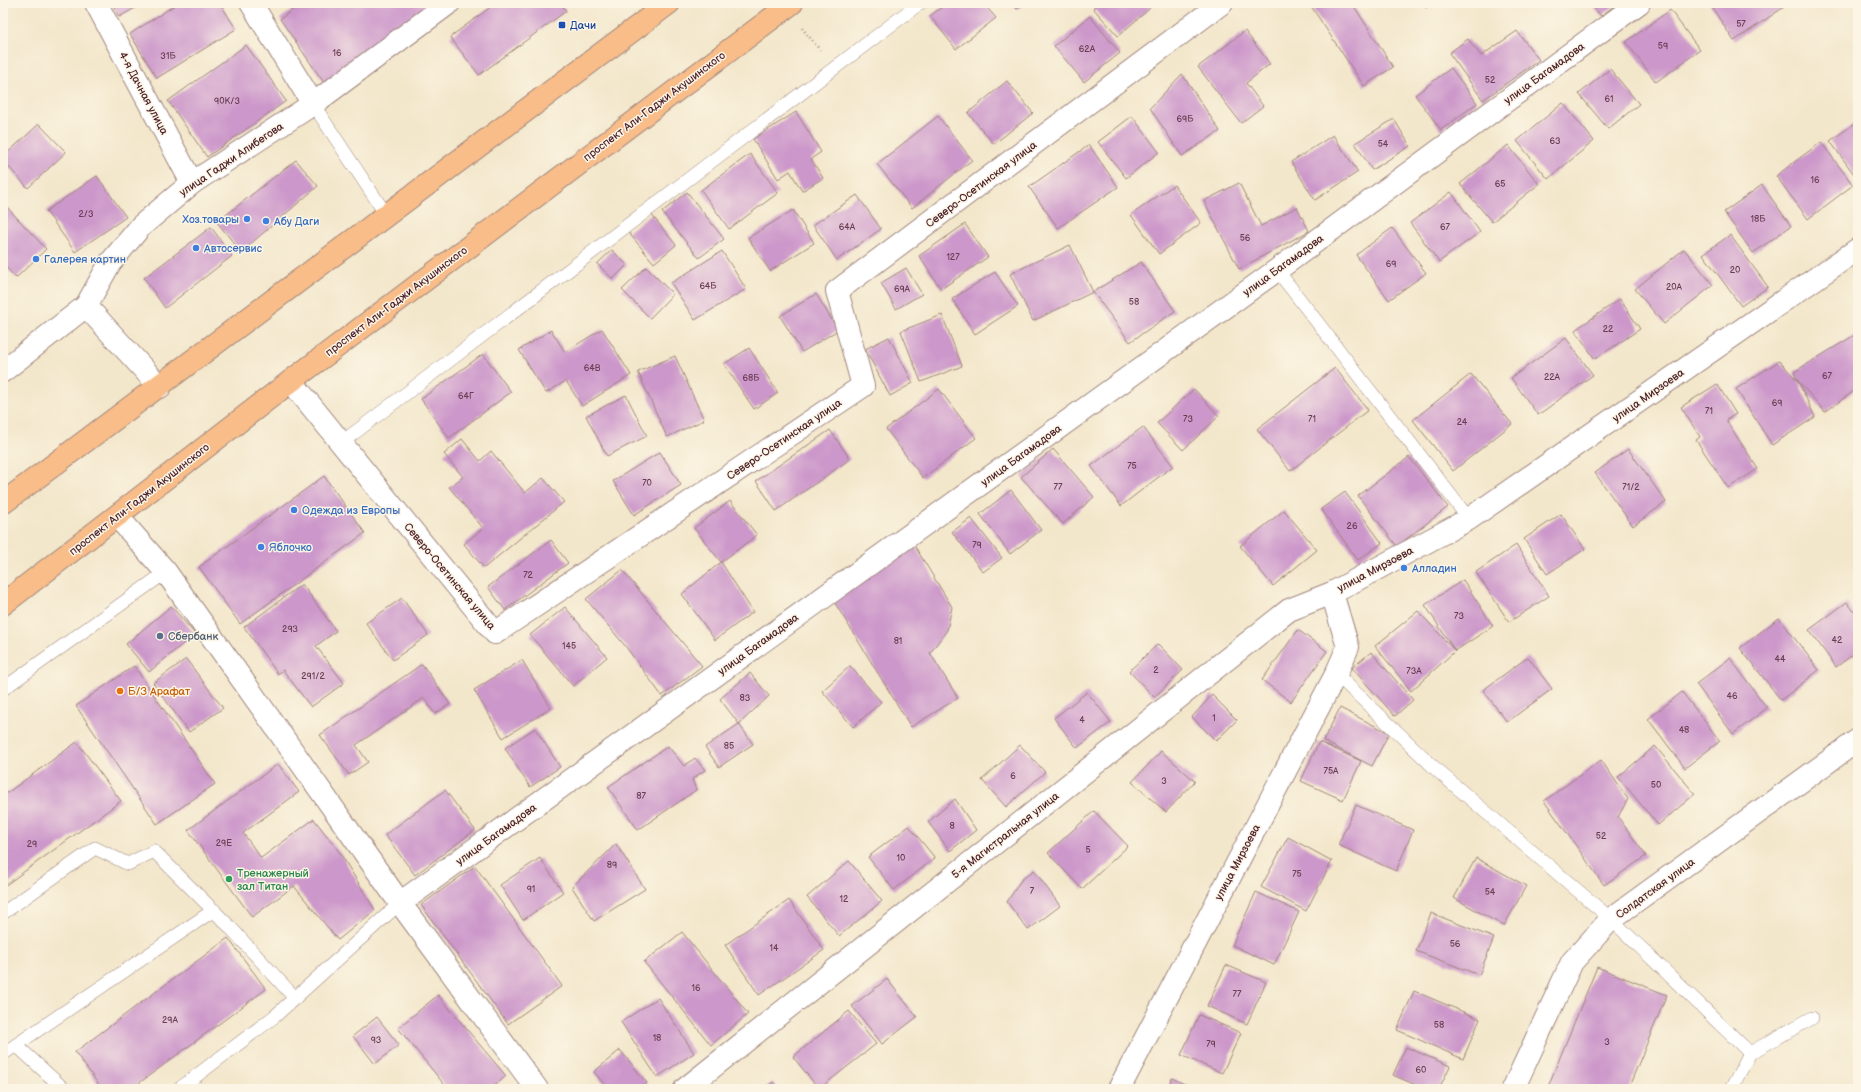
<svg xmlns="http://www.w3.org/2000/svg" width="1861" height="1092" font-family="'Balsamiq Sans',sans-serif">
  <rect width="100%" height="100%" fill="#fcf5e5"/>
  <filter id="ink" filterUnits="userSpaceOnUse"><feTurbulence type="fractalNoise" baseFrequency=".025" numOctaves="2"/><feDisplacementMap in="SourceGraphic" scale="8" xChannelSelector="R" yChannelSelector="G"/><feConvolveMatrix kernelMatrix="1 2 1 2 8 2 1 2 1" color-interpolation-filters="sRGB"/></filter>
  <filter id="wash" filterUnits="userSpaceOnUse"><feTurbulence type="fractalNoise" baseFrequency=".012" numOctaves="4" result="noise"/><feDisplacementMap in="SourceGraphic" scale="16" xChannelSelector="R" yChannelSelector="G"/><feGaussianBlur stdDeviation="0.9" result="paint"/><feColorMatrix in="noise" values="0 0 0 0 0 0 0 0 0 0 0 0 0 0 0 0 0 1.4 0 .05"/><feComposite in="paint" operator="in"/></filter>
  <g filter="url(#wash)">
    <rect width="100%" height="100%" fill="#f3e7cb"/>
    <g id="blocks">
      <g fill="#cc97ca">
        <path d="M112 3H144L119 17Z"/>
        <path d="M178 3H220L236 29 157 78 130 34Z"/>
        <path d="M302 3H432L327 87 280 19Z"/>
        <path d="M496 3H560L566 11 479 75 450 37Z"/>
        <path d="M947 3H983L996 18 956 49 930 16Z"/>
        <path d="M1012 3H1026L1017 9Z"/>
        <path d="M1098 3H1145L1150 8 1118 36 1093 8Z"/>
        <path d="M1309 3H1352L1393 67 1364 86Z"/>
        <path d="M1422 3H1432L1426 8Z"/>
        <path d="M1590 3H1618L1601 16Z"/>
        <path d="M1709 3H1790L1734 41Z"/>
        <path d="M1670 10 1700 50 1656 82 1626 42Z"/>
        <path d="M1090 16 1120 53 1084 82 1054 46Z"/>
        <path d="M1245 31 1270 64 1246 83 1263 106 1241 123 1198 67Z"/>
        <path d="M1517 31 1539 60 1483 100 1449 53 1468 39 1481 56Z"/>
        <path d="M246 45 286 101 207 157 168 101Z"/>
        <path d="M1451 68 1477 103 1441 130 1415 95Z"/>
        <path d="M1610 69 1639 104 1608 129 1579 94Z"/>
        <path d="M1182 74 1220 131 1182 156 1150 108Z"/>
        <path d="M1007 81 1033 113 994 144 968 113Z"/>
        <path d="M1563 103 1594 141 1548 179 1517 141Z"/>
        <path d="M796 112 821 152 811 159 823 178 802 191 790 171 778 179 753 139Z"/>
        <path d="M938 116 972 160 912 208 877 164Z"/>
        <path d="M1132 116 1159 152 1126 178 1098 142Z"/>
        <path d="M1394 119 1410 146 1372 170 1355 143Z"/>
        <path d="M1858 121V176L1856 177 1830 141Z"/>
        <path d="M39 124 66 152 28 188 3 161V157Z"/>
        <path d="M1333 135 1358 172 1315 200 1291 162Z"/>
        <path d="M1821 142 1853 185 1808 219 1776 176Z"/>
        <path d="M1089 145 1118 187 1058 228 1029 187Z"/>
        <path d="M1508 145 1539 184 1492 222 1460 184Z"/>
        <path d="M750 154 778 193 729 229 701 190Z"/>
        <path d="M296 160 318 186 241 252 217 222Z"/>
        <path d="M97 176 126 217 75 252 46 211Z"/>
        <path d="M1239 183 1261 226 1297 207 1309 231 1239 269 1204 201Z"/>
        <path d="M1174 185 1201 223 1159 254 1131 215Z"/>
        <path d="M1762 185 1791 226 1753 253 1724 212Z"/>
        <path d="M687 192 724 239 699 258 662 212Z"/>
        <path d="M1451 192 1480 232 1439 262 1410 223Z"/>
        <path d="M857 195 881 229 837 260 813 225Z"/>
        <path d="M3 203 46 249 16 278 3 264Z"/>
        <path d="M793 210 814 243 770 271 748 238Z"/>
        <path d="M651 214 676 245 654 263 628 232Z"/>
        <path d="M965 224 988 257 941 289 919 256Z"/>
        <path d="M211 227 232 256 165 308 144 278Z"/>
        <path d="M1392 228 1426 273 1389 300 1356 255Z"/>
        <path d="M1730 235 1768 287 1741 306 1703 254Z"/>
        <path d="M1070 245 1093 292 1141 262 1175 311 1130 342 1093 292 1033 321 1010 274Z"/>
        <path d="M1684 249 1713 285 1664 324 1635 289Z"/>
        <path d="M612 250 627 265 613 279 597 264Z"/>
        <path d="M722 251 746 289 695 320 671 283Z"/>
        <path d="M646 267 673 294 650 318 622 290Z"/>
        <path d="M906 268 922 294 896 309 881 283Z"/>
        <path d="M995 272 1018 306 975 334 952 299Z"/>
        <path d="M816 294 838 330 802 352 780 316Z"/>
        <path d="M1620 299 1640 329 1595 359 1575 330Z"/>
        <path d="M942 315 962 366 921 382 901 331Z"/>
        <path d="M602 329 631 375 582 406 566 381 546 393 519 350 551 330 565 352Z"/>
        <path d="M1858 333V388L1825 412 1798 381 1794 372Z"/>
        <path d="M889 337 913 383 890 396 865 349Z"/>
        <path d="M1566 338 1593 375 1538 415 1511 378Z"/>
        <path d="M749 348 778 393 754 409 724 364Z"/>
        <path d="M483 354 511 392 449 438 421 399Z"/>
        <path d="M675 356 704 420 667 437 638 372Z"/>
        <path d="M1779 361 1798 381 1815 417 1772 445 1736 389Z"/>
        <path d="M1335 368 1368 410 1290 471 1257 429Z"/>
        <path d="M1471 374 1512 424 1453 471 1413 420Z"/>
        <path d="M1717 384 1736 414 1726 420 1758 469 1728 488 1696 440 1700 437 1681 407Z"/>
        <path d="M939 389 976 438 923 478 886 429Z"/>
        <path d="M1194 389 1219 416 1183 450 1157 423Z"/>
        <path d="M626 395 647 436 607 456 586 416Z"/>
        <path d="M1143 427 1173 466 1121 506 1091 466Z"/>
        <path d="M830 430 850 459 776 511 756 481Z"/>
        <path d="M462 439 480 461 491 451 525 493 543 478 564 502 484 568 464 544 483 528 449 487 463 477 444 454Z"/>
        <path d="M1053 449 1094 497 1063 524 1021 477Z"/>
        <path d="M1628 449 1666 502 1633 526 1595 473Z"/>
        <path d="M660 452 681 485 634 515 613 481Z"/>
        <path d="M1409 457 1448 507 1397 546 1358 496Z"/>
        <path d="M324 476 365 533 240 624 199 567Z"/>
        <path d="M1011 490 1041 530 1010 554 980 514Z"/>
        <path d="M1345 492 1382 543 1358 560 1321 509Z"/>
        <path d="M730 501 757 535 721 562 694 528Z"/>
        <path d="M1284 510 1317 550 1273 586 1240 546Z"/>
        <path d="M1561 514 1585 549 1547 574 1524 539Z"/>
        <path d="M971 518 1002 558 983 572 952 532Z"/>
        <path d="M551 540 568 563 505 610 488 587Z"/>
        <path d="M914 545 952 607 947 630 930 653 958 698 911 727 830 595Z"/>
        <path d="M1516 545 1549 596 1509 622 1476 572Z"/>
        <path d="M721 562 753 612 715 640 682 594Z"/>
        <path d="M622 570 702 666 662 696 626 647 586 599Z"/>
        <path d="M1463 580 1493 626 1455 651 1411 691 1375 646 1418 611 1455 651 1425 605Z"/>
        <path d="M302 584 336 631 316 646 344 683 311 707 283 670 278 674 244 627Z"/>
        <path d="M402 598 428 635 393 660 366 623Z"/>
        <path d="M1847 602 1858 617V651L1836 667 1809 630Z"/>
        <path d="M171 606 195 634 149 672 126 644Z"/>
        <path d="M565 607 607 657 573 686 530 635Z"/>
        <path d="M1779 618 1819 670 1781 700 1740 648Z"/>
        <path d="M1298 630 1327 651 1291 702 1262 680Z"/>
        <path d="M1158 644 1183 670 1154 697 1129 671Z"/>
        <path d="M1371 652 1413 700 1395 716 1352 668Z"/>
        <path d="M1528 657 1552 689 1507 722 1483 690Z"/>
        <path d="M1730 658 1767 708 1733 734 1696 684Z"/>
        <path d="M186 659 223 708 189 732 153 683Z"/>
        <path d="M522 660 551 708 503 738 474 690Z"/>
        <path d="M422 664 450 704 435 714 424 698 356 745 368 762 349 775 320 735Z"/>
        <path d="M134 666 215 784 157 824 76 706Z"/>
        <path d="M850 666 881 702 853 727 822 691Z"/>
        <path d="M750 673 769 696 739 724 753 744 719 767 705 747 739 724 720 699Z"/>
        <path d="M1087 692 1111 722 1077 748 1054 718Z"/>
        <path d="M1682 692 1720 741 1685 768 1648 719Z"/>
        <path d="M1212 695 1237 720 1216 741 1192 717Z"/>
        <path d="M1340 708 1389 733 1372 766 1323 741Z"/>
        <path d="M535 728 560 767 530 787 505 748Z"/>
        <path d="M77 742 121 801 3 887V796Z"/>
        <path d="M1319 742 1361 761 1343 800 1301 781Z"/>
        <path d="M1020 745 1045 772 1006 807 982 780Z"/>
        <path d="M668 746 684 766 695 758 705 770 692 779 696 790 638 830 608 787Z"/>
        <path d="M1655 746 1695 794 1658 825 1618 777Z"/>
        <path d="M1161 751 1195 781 1166 812 1132 782Z"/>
        <path d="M1601 760 1628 799 1618 817 1646 856 1604 885 1544 801Z"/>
        <path d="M278 764 299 792 243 833 261 858 314 819 340 853 375 910 338 940 294 886 252 917 188 830Z"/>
        <path d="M445 790 475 830 415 875 385 835Z"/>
        <path d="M955 799 976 830 950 851 928 822Z"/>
        <path d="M1356 805 1413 830 1396 871 1338 845Z"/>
        <path d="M1094 811 1128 846 1082 889 1048 853Z"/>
        <path d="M909 826 935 858 894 890 868 857Z"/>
        <path d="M1288 837 1332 861 1306 911 1261 887Z"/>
        <path d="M616 844 645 889 594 921 572 887Z"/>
        <path d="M540 858 563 892 523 920 500 885Z"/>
        <path d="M1476 858 1526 886 1504 926 1454 898Z"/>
        <path d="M849 861 882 901 839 936 807 897Z"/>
        <path d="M475 866 562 986 508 1024 421 905Z"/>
        <path d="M1034 870 1060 906 1028 930 1007 902 1021 880Z"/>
        <path d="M1256 892 1299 912 1274 965 1232 945Z"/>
        <path d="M789 900 824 950 759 995 725 945Z"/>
        <path d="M1431 913 1494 938 1479 975 1416 951Z"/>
        <path d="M682 932 748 1014 711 1045 644 962Z"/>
        <path d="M228 938 266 989 131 1089H102L75 1052Z"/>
        <path d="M1226 965 1266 982 1247 1024 1207 1006Z"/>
        <path d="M1597 967 1667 995 1628 1089H1547Z"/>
        <path d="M887 979 917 1017 882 1044 852 1006Z"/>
        <path d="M1414 991 1480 1019 1463 1059 1397 1030Z"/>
        <path d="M438 995 506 1076 491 1089H448L398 1028Z"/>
        <path d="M658 998 694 1053 657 1077 621 1022Z"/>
        <path d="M849 1011 876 1044 819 1089 793 1057Z"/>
        <path d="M1199 1015 1241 1033 1222 1073 1181 1055Z"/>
        <path d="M377 1017 399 1045 375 1064 353 1036Z"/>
        <path d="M1406 1047 1450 1066 1439 1089H1425L1393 1075Z"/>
        <path d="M620 1050 647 1083 640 1089H608L594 1072Z"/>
        <path d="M1172 1078 1194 1089H1167Z"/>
        <path d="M773 1082 779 1089H763Z"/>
      </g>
    </g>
  </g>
  <g filter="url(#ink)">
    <use href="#blocks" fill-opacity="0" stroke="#9e837b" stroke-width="1"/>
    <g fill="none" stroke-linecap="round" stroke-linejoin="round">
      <g stroke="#9e837b" stroke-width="14">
        <g id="lane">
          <path d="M313 104 387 216"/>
          <path d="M1277 270 1469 519"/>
          <path d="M341 443 920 3"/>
          <path d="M1336 674 1439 772 1611 919 1750 1053 1731 1089"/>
          <path d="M3 689 166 572"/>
          <path d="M3 913 95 848 128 864 154 851 229 926 295 998"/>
          <path d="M16 1045 214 910"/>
          <path d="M1750 1053 1812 1018"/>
          <path d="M3 1054 16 1045 64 1089"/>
          <path d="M179 1089 275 1016 400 903"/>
        </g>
      </g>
      <g stroke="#9e837b" stroke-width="24">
        <g id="street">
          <path d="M96 3 192 183"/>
          <path d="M251 3 313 104"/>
          <path d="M86 306 160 387"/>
          <path d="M3 371 86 306 110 263 141 226 192 183 313 104 449 3"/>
          <path d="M291 381 495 633 863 386 837 291 1222 3"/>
          <path d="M117 516 166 572 400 903 537 1089"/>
          <path d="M400 903 1277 270 1639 3"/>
          <path d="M685 1089 1289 610 1332 593"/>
          <path d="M1119 1089 1336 674 1348 647 1332 593 1469 519 1858 249"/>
          <path d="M1513 1089 1572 962 1611 919 1858 740"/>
        </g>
      </g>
      <g stroke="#9e837b" stroke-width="24">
        <g id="primary">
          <path d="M3 503 669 3"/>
          <path d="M3 604 291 381 792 3"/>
        </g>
      </g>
      <path stroke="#9e837b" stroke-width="2.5" stroke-dasharray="1 3" stroke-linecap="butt" d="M802 28 820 50"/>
      <use href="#lane" stroke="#fff" stroke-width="13"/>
      <use href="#street" stroke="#fff" stroke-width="22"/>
      <use href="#primary" stroke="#f8bd89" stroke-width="22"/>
    </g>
  </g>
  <rect fill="#1a4fb4" stroke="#fcf5e5" stroke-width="1.5" x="558" y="21" width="8" height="8" rx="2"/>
  <g fill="#3f7fe0" stroke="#fcf5e5" stroke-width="1.5">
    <circle cx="247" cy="219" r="4"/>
    <circle cx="266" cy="221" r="4"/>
    <circle cx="196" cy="248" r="4"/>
    <circle cx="36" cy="259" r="4"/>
    <circle cx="294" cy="510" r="4"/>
    <circle cx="261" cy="547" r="4"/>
    <circle cx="1404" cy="568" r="4"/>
  </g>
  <circle fill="#5c6f8a" stroke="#fcf5e5" stroke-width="1.5" cx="160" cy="636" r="4"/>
  <circle fill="#e8710a" stroke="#fcf5e5" stroke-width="1.5" cx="120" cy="691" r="4"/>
  <circle fill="#2e9e5b" stroke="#fcf5e5" stroke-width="1.5" cx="229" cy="879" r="4"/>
  <g text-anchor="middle" stroke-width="3" stroke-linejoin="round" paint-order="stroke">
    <g font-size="9" fill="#6a3d53">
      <text x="1741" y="27">57</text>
      <text x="1663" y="49">59</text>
      <text x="1087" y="52">62А</text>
      <text x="337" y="56">16</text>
      <text x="168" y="59">31Б</text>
      <text x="1490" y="83">52</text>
      <text x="1609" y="102">61</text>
      <text x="227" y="104">90К/3</text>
      <text x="1185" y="122">69Б</text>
      <text x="1555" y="144">63</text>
      <text x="1383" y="147">54</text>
      <text x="1815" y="183">16</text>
      <text x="1500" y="187">65</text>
      <text x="86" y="217">2/3</text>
      <text x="1758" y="222">18Б</text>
      <text x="847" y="230">64А</text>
      <text x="1445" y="230">67</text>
      <text x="1245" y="241">56</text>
      <text x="953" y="260">127</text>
      <text x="1391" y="267">69</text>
      <text x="1735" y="273">20</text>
      <text x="708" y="289">64Б</text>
      <text x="1674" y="290">20А</text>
      <text x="902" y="292">69А</text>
      <text x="1134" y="305">58</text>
      <text x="1608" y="332">22</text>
      <text x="592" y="371">64В</text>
      <text x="1827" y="379">67</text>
      <text x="1552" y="380">22А</text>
      <text x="751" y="381">68Б</text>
      <text x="466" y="399">64Г</text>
      <text x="1777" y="406">69</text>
      <text x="1709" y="414">71</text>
      <text x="1188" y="422">73</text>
      <text x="1312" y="422">71</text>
      <text x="1462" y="425">24</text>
      <text x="1132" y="469">75</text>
      <text x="647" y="486">70</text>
      <text x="1058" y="490">77</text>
      <text x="1631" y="490">71/2</text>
      <text x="1352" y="529">26</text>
      <text x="977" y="548">79</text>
      <text x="528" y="578">72</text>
      <text x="1459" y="619">73</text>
      <text x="290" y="632">29З</text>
      <text x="1837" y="643">42</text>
      <text x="898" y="644">81</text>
      <text x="569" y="649">145</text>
      <text x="1780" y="662">44</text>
      <text x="1156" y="673">2</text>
      <text x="1414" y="674">73А</text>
      <text x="313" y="679">291/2</text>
      <text x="1732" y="699">46</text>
      <text x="745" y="701">83</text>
      <text x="1214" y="721">1</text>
      <text x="1082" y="723">4</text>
      <text x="1684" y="733">48</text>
      <text x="729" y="749">85</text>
      <text x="1331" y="774">75А</text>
      <text x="1013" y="779">6</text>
      <text x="1164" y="784">3</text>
      <text x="1656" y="788">50</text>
      <text x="641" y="799">87</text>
      <text x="952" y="829">8</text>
      <text x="1601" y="839">52</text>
      <text x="224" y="846">29Е</text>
      <text x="32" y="847">29</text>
      <text x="1088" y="853">5</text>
      <text x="901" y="861">10</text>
      <text x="612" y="868">89</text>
      <text x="1297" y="877">75</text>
      <text x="531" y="892">91</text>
      <text x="1032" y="894">7</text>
      <text x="1490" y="895">54</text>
      <text x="844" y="902">12</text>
      <text x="1455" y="947">56</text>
      <text x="774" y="951">14</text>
      <text x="696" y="991">16</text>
      <text x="1237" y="997">77</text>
      <text x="170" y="1023">29А</text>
      <text x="1439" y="1028">58</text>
      <text x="657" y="1041">18</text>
      <text x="376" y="1043">93</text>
      <text x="1607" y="1045">3</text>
      <text x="1211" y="1047">79</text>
      <text x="1421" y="1073">60</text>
    </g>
    <g font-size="11" fill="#164399" stroke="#fcf5e5" text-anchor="start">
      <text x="570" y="29">Дачи</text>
    </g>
    <g font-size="11" fill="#4a1f2b" stroke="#fcf5e5">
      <text transform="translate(1544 73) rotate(-36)" y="4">улица Багамадова</text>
      <text transform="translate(144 93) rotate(62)" y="4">4-я Дачная улица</text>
      <text transform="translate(654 106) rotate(-37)" y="4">проспект Али-Гаджи Акушинского</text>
      <text transform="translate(231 159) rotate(-34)" y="4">улица Гаджи Алибегова</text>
      <text transform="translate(981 184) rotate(-37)" y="4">Северо-Осетинская улица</text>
      <text transform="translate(1283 265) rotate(-36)" y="4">улица Багамадова</text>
      <text transform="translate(396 301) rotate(-37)" y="4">проспект Али-Гаджи Акушинского</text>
      <text transform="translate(1648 395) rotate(-35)" y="4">улица Мирзоева</text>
      <text transform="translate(784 439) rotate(-34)" y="4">Северо-Осетинская улица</text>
      <text transform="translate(1021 455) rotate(-36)" y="4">улица Багамадова</text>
      <text transform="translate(139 499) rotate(-38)" y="4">проспект Али-Гаджи Акушинского</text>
      <text transform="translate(1375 569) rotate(-28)" y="4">улица Мирзоева</text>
      <text transform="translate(450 576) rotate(50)" y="4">Северо-Осетинская улица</text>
      <text transform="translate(758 644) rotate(-36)" y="4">улица Багамадова</text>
      <text transform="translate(496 834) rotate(-36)" y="4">улица Багамадова</text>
      <text transform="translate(1005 835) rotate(-38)" y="4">5-я Магистральная улица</text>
      <text transform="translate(1237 862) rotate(-62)" y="4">улица Мирзоева</text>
      <text transform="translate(1655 888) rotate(-36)" y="4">Солдатская улица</text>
    </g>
    <g font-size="11" fill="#366cbe" stroke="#fcf5e5" text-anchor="start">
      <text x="239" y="223" text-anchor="end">Хоз.товары</text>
      <text x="274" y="225">Абу Даги</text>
      <text x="204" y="252">Автосервис</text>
      <text x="44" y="263">Галерея картин</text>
      <text x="302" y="514">Одежда из Европы</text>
      <text x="269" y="551">Яблочко</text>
      <text x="1412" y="572">Алладин</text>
    </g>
    <g font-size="11" fill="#4e5e75" stroke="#fcf5e5" text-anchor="start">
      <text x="168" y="640">Сбербанк</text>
    </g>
    <g font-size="11" fill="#c56008" stroke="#fcf5e5" text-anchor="start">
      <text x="128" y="695">Б/З Арафат</text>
    </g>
    <g font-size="11" fill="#27864d" stroke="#fcf5e5" text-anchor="start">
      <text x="237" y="877">Тренажерный<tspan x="237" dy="13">зал Титан</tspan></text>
    </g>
  </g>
  <rect width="1861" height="1092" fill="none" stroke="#fcf5e5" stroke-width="16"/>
</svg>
